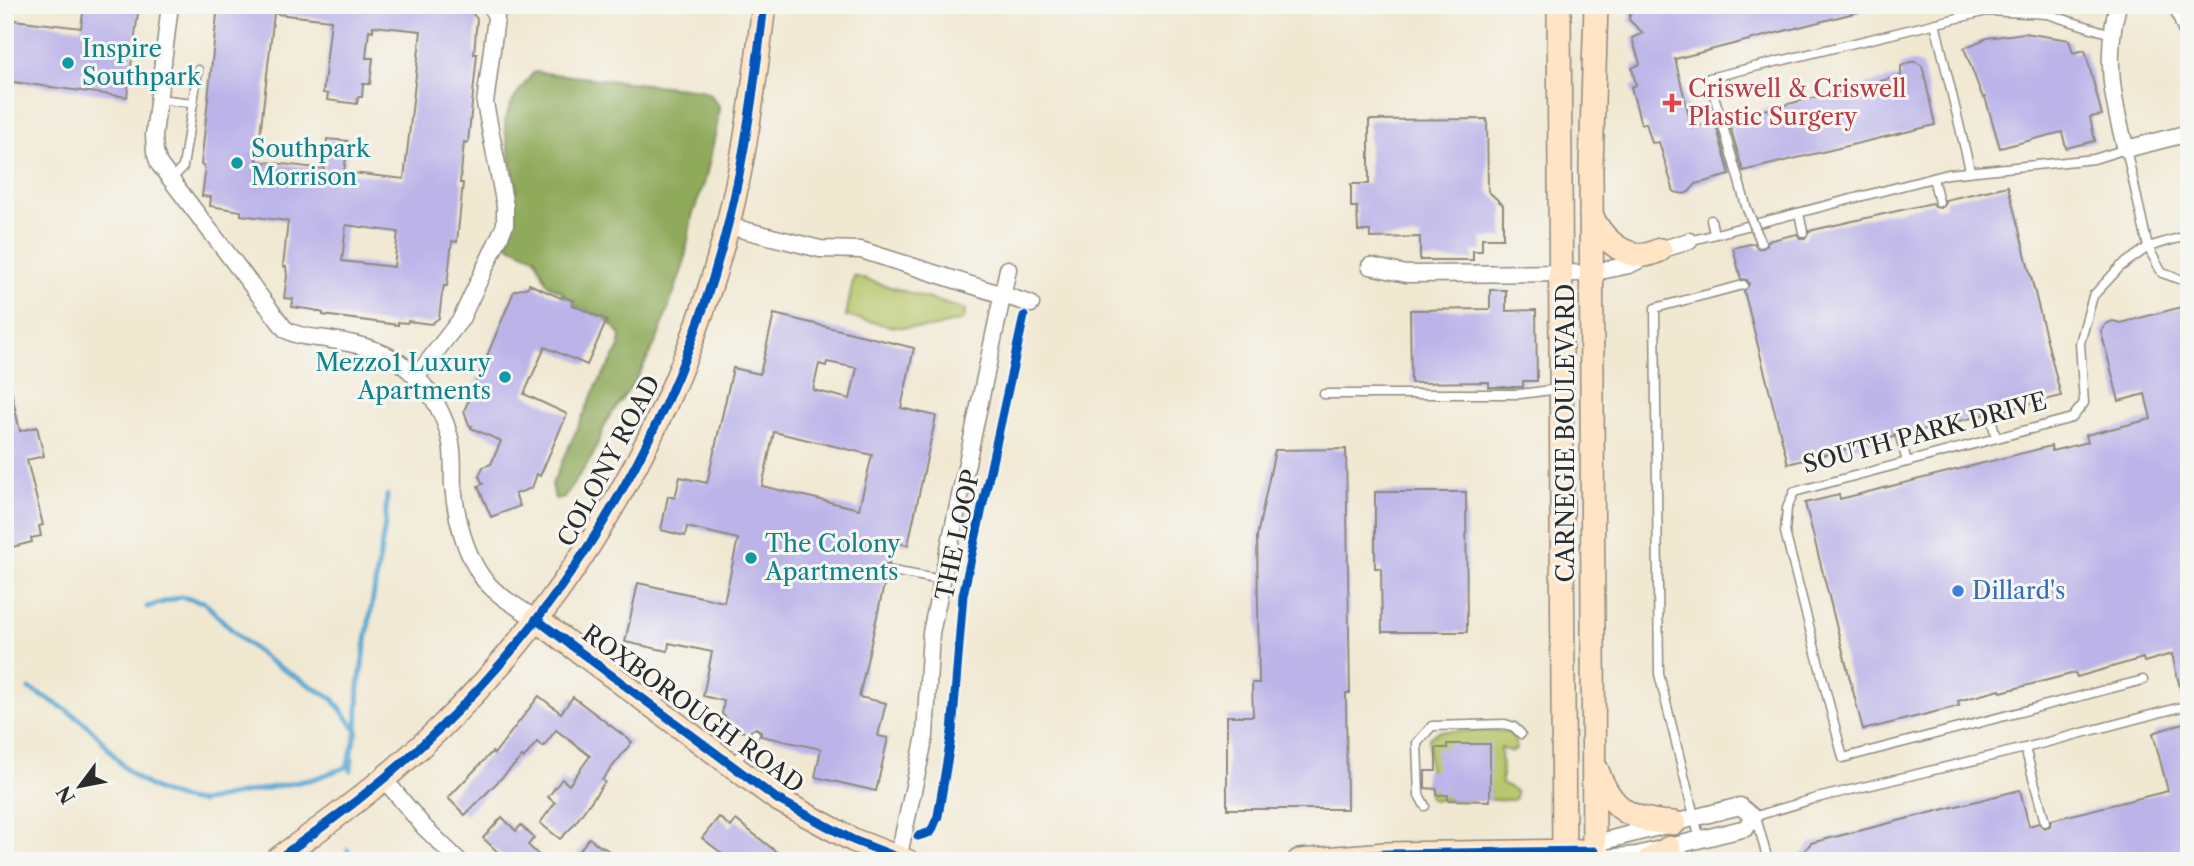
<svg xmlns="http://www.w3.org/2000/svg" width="2194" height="866" font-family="'Libre Caslon Text',serif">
  <rect width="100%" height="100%" fill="#f6f6f2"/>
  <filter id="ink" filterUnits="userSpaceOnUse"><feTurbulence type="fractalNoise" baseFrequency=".0143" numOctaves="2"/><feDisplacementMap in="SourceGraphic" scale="14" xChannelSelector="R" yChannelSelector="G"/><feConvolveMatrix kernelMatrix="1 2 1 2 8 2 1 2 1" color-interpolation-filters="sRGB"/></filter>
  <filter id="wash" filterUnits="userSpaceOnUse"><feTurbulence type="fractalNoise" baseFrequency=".00686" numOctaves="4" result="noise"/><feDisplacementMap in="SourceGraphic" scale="28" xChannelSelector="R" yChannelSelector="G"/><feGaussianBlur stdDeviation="1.57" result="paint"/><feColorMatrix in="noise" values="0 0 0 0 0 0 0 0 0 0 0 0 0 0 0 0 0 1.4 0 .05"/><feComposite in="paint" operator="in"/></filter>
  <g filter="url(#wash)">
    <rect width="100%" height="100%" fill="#f1e8d2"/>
    <g fill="#b6c466" stroke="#707848" stroke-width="2">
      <path d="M854 276 966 310 963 320 931 328 894 327 846 316Z"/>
      <path d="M1439 731H1506C1515 735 1516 741 1516 750L1512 752 1501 748 1502 783 1516 791V798L1513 800H1432L1429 798V738Z"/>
    </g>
    <path fill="#90aa5b" stroke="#5e6a43" stroke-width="2" d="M534 72 701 90 711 95 719 106 717 126 705 181 692 216 684 264 657 340 636 380 607 420 592 457 563 499H555L552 484 597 385 619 349 621 336C611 318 591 313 572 305L574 301 562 296 564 293 548 285 535 257 507 245 514 220 511 193 517 189C514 172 505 141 505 124 507 104 523 86 534 72Z"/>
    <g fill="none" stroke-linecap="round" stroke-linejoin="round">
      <g stroke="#59a8d3" stroke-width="5">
        <path d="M147 607 181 597 204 602 239 637 269 661 333 699 357 731"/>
        <path d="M29 689C51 700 71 711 89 727 103 739 113 756 126 769 145 787 174 800 200 802L313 779 347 767 357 731 359 684 385 524 387 495"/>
        <path d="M351 770 352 758"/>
        <path d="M347 861 348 850"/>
      </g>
    </g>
    <g id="blocks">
      <g fill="#bcb4e9" fill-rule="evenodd">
        <path d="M84 5H139L127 97 5 81V19L81 28Z"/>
        <path d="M218 5H275L257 161 324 169 327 139 348 141 344 172 404 179 421 31 373 26V31L369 30 366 58H373L370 84H363L362 97H358L357 104 327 100 328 94 323 93 331 20 277 14V5H466L477 19 474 54H477L468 143 464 142 460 183H463L457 242 452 241 447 286H444L442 294 439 318 431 324 408 321 407 323 398 322V325L391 324 323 315V313L314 310 292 307 293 299 284 298 287 276 286 267 283 266 288 221 241 215V211L210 206 211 197 202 196 205 174 204 166 201 165ZM346 225 398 232 394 267 342 261Z"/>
        <path d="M1632 5H1866V10L1675 59 1692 128 1715 122 1730 175 1696 184 1689 192 1684 194 1674 192 1659 142 1652 143 1646 123 1641 124 1631 87 1636 85 1632 68 1640 64 1632 38 1643 33 1629 20Z"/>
        <path d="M2024 33 2069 40 2073 53 2085 50 2102 115 2090 117 2095 141 2066 148 2062 132 2000 148 1985 97 1983 98 1964 48 1987 38Z"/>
        <path d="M1910 62H1916L1922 66 1924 73 1935 125 1743 171 1728 119 1901 76V66Z"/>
        <path d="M1487 119 1488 191 1503 205V238H1482V251H1473V260H1420V237L1370 238V231H1358L1357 207H1351V184H1369V120Z"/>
        <path d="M2008 186 2061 396 1996 412 1992 407H1988L1984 411V415L1906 434 1899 430 1895 432 1894 437 1788 464 1744 291 1749 284 1747 280 1741 279 1733 248 1754 243 1758 248H1763L1767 245V241L1797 234 1800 238H1805L1809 231 1932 203 1935 207 1940 208 1944 206 1945 200Z"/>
        <path d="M529 284 561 298 562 296 574 301 572 305 607 320 587 365 545 347 524 394 567 414 540 476 537 474 532 488 515 494 520 506 491 517 478 486 483 484 479 476 483 467 491 464 501 441 471 428 472 426 469 425 464 411 514 291 528 287Z"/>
        <path d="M1490 290H1506V311L1536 310 1537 381H1523V387H1489V382L1411 383 1410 310 1490 309Z"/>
        <path d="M2189 305V701L2183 700 2172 654 2144 662 2143 658 2077 677 2075 673 2001 692 2000 690 1958 701 1959 706 1863 730 1805 503 1839 495 1840 499 2051 446 2052 451 2088 442 2086 435 2151 419 2145 394 2119 401 2101 331 2106 324 2113 321 2121 323Z"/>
        <path d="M774 314 914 348 901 408 936 416 908 545 893 542 889 564H884L881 568V573L886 576 859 697 886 703 878 736 888 738 876 791 815 777 821 749 761 736V731L756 728 748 733 740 731 722 714 724 701 703 696 712 652 669 643 668 651 625 642 638 583 724 602 738 539 687 527 685 536 661 530 668 496 675 498 680 477 707 483 733 368 760 374ZM827 362 857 368 850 399 813 390 819 364 826 366ZM774 432 872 455 859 509 762 486Z"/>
        <path d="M11 391 20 431 37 427 44 456 27 460 43 525 39 526 41 536 31 538 32 542 5 549V392Z"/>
        <path d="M1346 449 1350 693H1346L1347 809H1227V716H1253L1252 683H1259L1257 536 1275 450Z"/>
        <path d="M1375 492H1466L1467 632H1382L1381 568H1375Z"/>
        <path d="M539 696 561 713 573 697 632 742 602 780 605 782 573 826 560 839 540 823 555 803 548 797 562 779 569 785 590 756 556 730 543 747 537 742 524 758 522 757 465 815 448 798 492 752 494 754Z"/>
        <path d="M2189 721V861H1796L1811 843 2020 790 2029 826 2039 823 2044 828 2050 826 2051 820 2168 791 2153 733Z"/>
        <path d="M1447 744H1490V801L1448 800V795H1437V789L1425 788V771H1436V748H1447Z"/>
        <path d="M502 817 516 831 521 825 534 838 528 845 545 861H507L483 838Z"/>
        <path d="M719 817 731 827 736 820 788 861H732L702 838Z"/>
        <path d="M589 838 601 847 602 846 622 861H572Z"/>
      </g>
    </g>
  </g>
  <g filter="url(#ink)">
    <use href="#blocks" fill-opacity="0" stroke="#8e8a7e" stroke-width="2"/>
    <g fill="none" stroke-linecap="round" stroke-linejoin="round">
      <g stroke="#8e8a7e" stroke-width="11">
        <g id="lane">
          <path d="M1935 23 1970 170"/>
          <path d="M158 99 193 103"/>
          <path d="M1933 178 1939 202"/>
          <path d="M171 180 183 167 198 70"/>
          <path d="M1747 209 1709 78 1987 11 2047 14 2111 34"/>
          <path d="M1799 213 1803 232"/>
          <path d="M1711 220 1714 234"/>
          <path d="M1689 241 1948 174 2094 159 2126 149 2148 247 2162 273 2185 281"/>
          <path d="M1324 394H1520L1559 389"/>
          <path d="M1990 413 1996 438"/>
          <path d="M1900 436 1907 462"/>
          <path d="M887 570 942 580"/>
          <path d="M2143 680 1843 758 1785 532 1787 508 1794 492 2072 418 2084 403 2080 343 2093 296 2120 267 2148 247 2189 235"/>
          <path d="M2025 748 2045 822"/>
          <path d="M734 765 755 734"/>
          <path d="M1425 806 1419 795 1417 743 1432 726 1505 724 1514 727 1521 734"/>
          <path d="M1753 817 1813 799 2025 748 2185 706"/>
          <path d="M1756 817 1768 861"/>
          <path d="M1700 840 1659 674 1655 308 1743 285"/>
        </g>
      </g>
      <g stroke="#8e8a7e" stroke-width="19">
        <g id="street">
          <path d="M170 5 154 135 155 152 159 164 285 329C297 337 312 337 326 339 360 344 393 351 417 378 434 396 446 419 451 443 454 457 452 472 453 486 456 517 465 556 485 581 500 598 518 607 536 619"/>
          <path d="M2118 5C2104 55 2112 100 2126 149L2189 133"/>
          <path d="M2177 5 2189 38"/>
          <path d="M728 226 820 249 861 250 1031 304"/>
          <path d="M1370 266 1406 274 1591 273 1629 265 1660 250 1689 241"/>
          <path d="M416 377 461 319 505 225V206L485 103 496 18 492 5"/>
          <path d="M384 779 424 827 459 861"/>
          <path d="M1740 806 1753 817 1746 828 1637 855 1606 858 1594 851 1604 841Z"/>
          <path d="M898 859 925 736 931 633 1008 269"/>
        </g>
      </g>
      <g stroke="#8e8a7e" stroke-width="26">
        <g id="secondary">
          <path d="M1559 5 1564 861"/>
          <path d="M1591 214C1599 235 1620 256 1644 255 1649 255 1655 252 1660 250"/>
          <path d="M536 619 777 799 853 840 907 861"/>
          <path d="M1597 770C1611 811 1633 821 1674 823"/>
          <path d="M275 861C333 820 389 778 440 728 579 593 681 413 728 224 746 152 755 79 764 5"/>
          <path d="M1299 861 1385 854 1580 851"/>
          <path d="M1594 861 1591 167 1596 5"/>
          <path d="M1648 861 1669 848"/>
        </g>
      </g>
      <use href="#lane" stroke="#fff" stroke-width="8"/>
      <use href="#street" stroke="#fff" stroke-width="16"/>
      <use href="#secondary" stroke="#ffe4c6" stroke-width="23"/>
      <g stroke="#8e8a7e" stroke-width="11" stroke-linecap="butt">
        <path id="lane-bridge" d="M1747 209 1761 242"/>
      </g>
      <use href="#lane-bridge" stroke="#fff" stroke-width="8"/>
      <g stroke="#f6f6f2" stroke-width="13">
        <g id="cycleway">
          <path d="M536 619 777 799 853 840 907 861"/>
          <path d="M918 836 931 832 938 816 952 732 963 595 1024 316"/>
          <path d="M275 861C333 820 389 778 440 728 579 593 681 413 728 224 746 152 755 79 764 5"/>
          <path d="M1299 861 1385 854 1594 851"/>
        </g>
      </g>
      <use href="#cycleway" stroke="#0057b8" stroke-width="9"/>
    </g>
  </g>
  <g fill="#0f9aa8" stroke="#f6f6f2" stroke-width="2.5">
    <circle cx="68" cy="63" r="7"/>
    <circle cx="237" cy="163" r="7"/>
    <circle cx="505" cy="377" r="7"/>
    <circle cx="751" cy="558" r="7"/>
  </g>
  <path fill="#e0444e" stroke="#f6f6f2" stroke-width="2.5" d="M1668.5 92.5h7v7h7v7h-7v7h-7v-7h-7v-7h7z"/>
  <circle fill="#3f7fe0" stroke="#f6f6f2" stroke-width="2.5" cx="1958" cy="591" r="7"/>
  <g text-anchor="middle" stroke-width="6" stroke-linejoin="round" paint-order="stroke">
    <g font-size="24" fill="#0d838f" stroke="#f6f6f2" text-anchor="start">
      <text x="82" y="57">Inspire<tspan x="82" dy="28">Southpark</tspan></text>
      <text x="251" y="157">Southpark<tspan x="251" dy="28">Morrison</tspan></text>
      <text x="491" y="371" text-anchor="end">Mezzo1 Luxury<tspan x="491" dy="28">Apartments</tspan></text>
      <text x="765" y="552">The Colony<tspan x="765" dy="28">Apartments</tspan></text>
    </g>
    <g font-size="24" fill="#be3a42" stroke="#f6f6f2" text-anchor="start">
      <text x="1688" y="97">Criswell &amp; Criswell<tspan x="1688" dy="28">Plastic Surgery</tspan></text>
    </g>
    <g font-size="24" fill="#2b2b2b" stroke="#f6f6f2">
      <text transform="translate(1566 433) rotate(-90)" y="8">CARNEGIE BOULEVARD</text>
      <text transform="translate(1925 433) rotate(-15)" y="8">SOUTH PARK DRIVE</text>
      <text transform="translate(609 461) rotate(-62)" y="8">COLONY ROAD</text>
      <text transform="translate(958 535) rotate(-78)" y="8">THE LOOP</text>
      <text transform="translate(693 709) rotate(36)" y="8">ROXBOROUGH ROAD</text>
    </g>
    <g font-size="24" fill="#366cbe" stroke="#f6f6f2" text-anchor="start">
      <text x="1972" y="599">Dillard's</text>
    </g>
  </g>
  <rect width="2194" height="866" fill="none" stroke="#f6f6f2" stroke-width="28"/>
  <g transform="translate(80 786) rotate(238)" stroke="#f6f6f2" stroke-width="5" paint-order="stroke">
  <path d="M0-5L12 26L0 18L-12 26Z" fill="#2b2b2b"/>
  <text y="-10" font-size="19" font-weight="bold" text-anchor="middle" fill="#2b2b2b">N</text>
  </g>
</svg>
